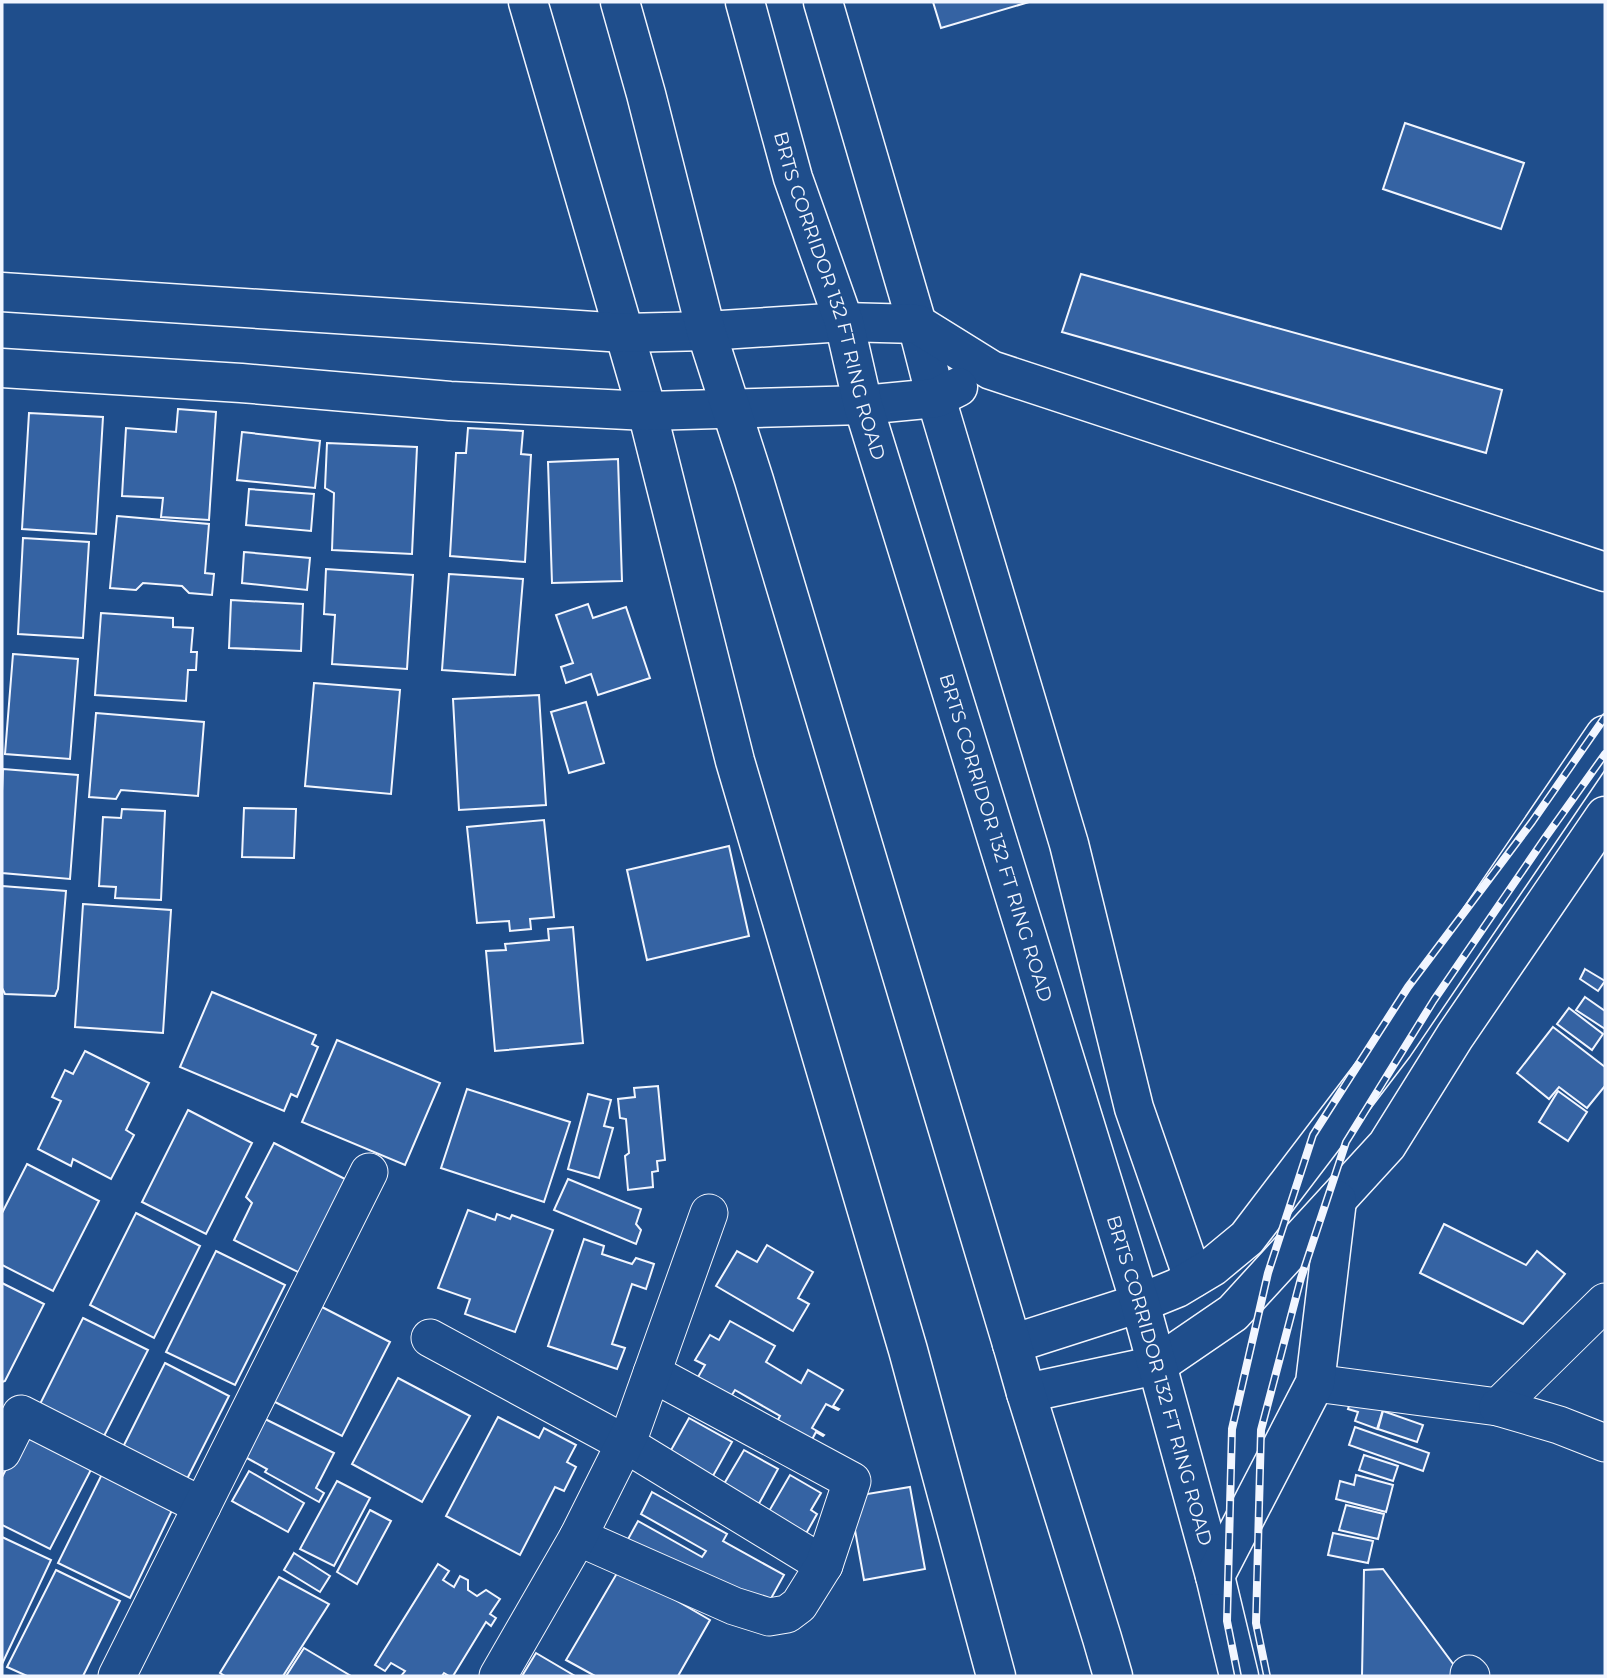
<svg xmlns="http://www.w3.org/2000/svg" width="1607" height="1678" font-family="Montserrat,sans-serif">
  <rect width="100%" height="100%" fill="#1f4e8c"/>
  <g fill="#3563a3" stroke="#f2f6ff" stroke-width="2">
    <path d="M933 2H1029L941 28Z"/>
    <path d="M1405 123 1524 163 1501 229 1383 189Z"/>
    <path d="M1081 274 1502 390 1486 453 1062 332Z"/>
    <path d="M178 409 216 412 209 520 161 517 163 498 122 496 126 428 176 432Z"/>
    <path d="M29 413 103 417 96 534 22 529Z"/>
    <path d="M468 428 523 431 521 454 531 455 525 562 450 556 456 453H466Z"/>
    <path d="M242 432 320 441 315 488 237 480Z"/>
    <path d="M327 443 417 447 412 554 332 550 334 493 325 488Z"/>
    <path d="M618 459 622 581 552 583 548 462Z"/>
    <path d="M249 489 314 494 311 531 246 525Z"/>
    <path d="M117 516 209 524 205 573 214 574 212 595 189 593 182 586 143 583 136 590 110 588Z"/>
    <path d="M23 538 89 542 83 638 18 634Z"/>
    <path d="M244 552 310 558 307 590 242 583Z"/>
    <path d="M326 569 413 575 407 669 332 664 335 615 324 614Z"/>
    <path d="M449 574 523 579 515 675 442 670Z"/>
    <path d="M231 600 303 604 301 651 229 648Z"/>
    <path d="M588 604 593 618 626 607 650 678 598 695 591 674 566 683 561 667 573 663 556 615Z"/>
    <path d="M101 613 173 618V627L193 628 191 652H197L196 670H188L186 701 95 695Z"/>
    <path d="M13 654 78 659 70 759 5 754Z"/>
    <path d="M314 683 400 690 391 794 305 786Z"/>
    <path d="M539 695 546 805 459 810 453 699Z"/>
    <path d="M586 702 604 763 569 773 551 712Z"/>
    <path d="M96 713 204 722 198 796 121 790 116 799 89 797Z"/>
    <path d="M3 769 78 775 70 879 2 873V791Z"/>
    <path d="M244 808 296 809 294 858 242 857Z"/>
    <path d="M122 809 165 811 161 900 115 898 116 887 99 886 103 817 121 818Z"/>
    <path d="M544 820 554 917 530 919 531 929 510 931 509 921 477 923 467 827Z"/>
    <path d="M729 846 749 936 647 960 627 870Z"/>
    <path d="M2 886 66 891 58 989 55 996 5 994 2 988Z"/>
    <path d="M83 904 171 910 163 1033 75 1027Z"/>
    <path d="M573 927 583 1043 495 1051 486 951 506 950 505 944 549 940 548 929Z"/>
    <path d="M1585 969 1605 981 1598 991 1580 979Z"/>
    <path d="M212 992 316 1035 312 1044 318 1047 297 1097 291 1094 284 1111 180 1067Z"/>
    <path d="M1585 997 1605 1011V1029L1576 1010Z"/>
    <path d="M1569 1008 1603 1034 1592 1050 1557 1024Z"/>
    <path d="M1553 1027 1605 1067V1086L1587 1108 1559 1087 1549 1099 1517 1073Z"/>
    <path d="M337 1040 440 1083 405 1165 302 1122Z"/>
    <path d="M85 1051 149 1083 126 1130 134 1135 111 1179 73 1159 71 1166 38 1149 61 1101 52 1097 65 1070 73 1074Z"/>
    <path d="M658 1086 665 1160 657 1161 658 1171 652 1172 653 1187 628 1190 625 1156 629 1153 626 1119 620 1118 618 1099 635 1097 634 1088Z"/>
    <path d="M467 1089 570 1122 544 1202 441 1168Z"/>
    <path d="M1558 1091 1587 1112 1568 1141 1539 1122Z"/>
    <path d="M588 1094 611 1100 604 1126 613 1128 599 1178 568 1169Z"/>
    <path d="M188 1110 252 1143 206 1234 142 1202Z"/>
    <path d="M274 1143 347 1180 300 1273 234 1240 252 1203 246 1197Z"/>
    <path d="M27 1164 99 1201 53 1291 2 1265V1213Z"/>
    <path d="M568 1179 641 1209 636 1224 641 1230 636 1244 554 1210Z"/>
    <path d="M468 1210 495 1220 497 1214 510 1219 512 1215 553 1230 515 1332 465 1314 470 1299 438 1288Z"/>
    <path d="M136 1213 200 1246 154 1338 90 1305Z"/>
    <path d="M1444 1224 1526 1265 1537 1251 1565 1274 1523 1324 1420 1273Z"/>
    <path d="M584 1239 604 1246 602 1254 632 1264 636 1258 654 1264 646 1289 632 1284 612 1344 625 1348 617 1369 548 1346Z"/>
    <path d="M767 1245 813 1272 798 1298 809 1304 793 1331 716 1286 737 1251 757 1262Z"/>
    <path d="M216 1251 285 1285 235 1385 166 1352Z"/>
    <path d="M2 1283 44 1304 5 1381 2 1382Z"/>
    <path d="M320 1306 390 1342 342 1436 271 1400Z"/>
    <path d="M83 1318 148 1350 101 1442 37 1410Z"/>
    <path d="M730 1321 775 1346 766 1362 801 1383 808 1370 843 1390 833 1406 839 1409 838 1410 826 1404 812 1428 824 1435 823 1436 816 1432 808 1447 774 1427 780 1416 735 1390 727 1403 694 1384 705 1365 695 1360 710 1335 719 1340Z"/>
    <path d="M165 1363 229 1396 183 1487 119 1455Z"/>
    <path d="M398 1378 470 1416 422 1502 352 1464Z"/>
    <path d="M1354 1391 1386 1400 1377 1429 1355 1421 1358 1412 1348 1409Z"/>
    <path d="M1383 1411 1423 1425 1417 1442 1378 1429Z"/>
    <path d="M261 1417 334 1453 316 1488 324 1493 319 1502 265 1472 267 1469 245 1457Z"/>
    <path d="M498 1417 539 1438 544 1428 576 1445 567 1462 576 1467 564 1491 555 1487 520 1555 446 1516Z"/>
    <path d="M689 1418 732 1442 709 1483 666 1459Z"/>
    <path d="M1355 1427 1429 1453 1423 1471 1349 1445Z"/>
    <path d="M27 1428 95 1462 50 1549 2 1525V1477Z"/>
    <path d="M744 1450 778 1469 756 1509 721 1489Z"/>
    <path d="M1364 1455 1398 1466 1393 1481 1359 1470Z"/>
    <path d="M105 1468 176 1502 130 1598 58 1563Z"/>
    <path d="M249 1471 304 1503 288 1532 232 1501Z"/>
    <path d="M790 1475 821 1493 811 1510 817 1514 803 1539 765 1518Z"/>
    <path d="M1356 1475 1393 1485 1386 1512 1336 1499 1340 1481 1354 1485Z"/>
    <path d="M337 1481 370 1498 334 1566 300 1549Z"/>
    <path d="M910 1487 925 1569 864 1580 849 1497Z"/>
    <path d="M652 1492 727 1534 723 1541 784 1575 764 1611 627 1541 638 1521 702 1557 706 1551 641 1514Z"/>
    <path d="M1346 1505 1384 1514 1378 1539 1339 1530Z"/>
    <path d="M370 1510 391 1521 357 1584 337 1572Z"/>
    <path d="M1333 1533 1373 1541 1368 1563 1328 1555Z"/>
    <path d="M2 1537 51 1560 2 1664Z"/>
    <path d="M294 1553 330 1576 320 1592 284 1570Z"/>
    <path d="M438 1564 449 1571 443 1580 454 1587 460 1576 468 1580V1590L477 1596 486 1590 500 1599 490 1614 496 1618 491 1626 486 1622 453 1676H449L444 1673 442 1676H401L405 1671 391 1663 385 1671 375 1665Z"/>
    <path d="M620 1568 710 1620 678 1676H595L566 1660Z"/>
    <path d="M1383 1569 1462 1676H1362L1364 1570Z"/>
    <path d="M56 1570 120 1601 83 1676H27L7 1667Z"/>
    <path d="M279 1577 329 1604 283 1676H225L220 1673Z"/>
    <path d="M304 1648 351 1676H286Z"/>
    <path d="M536 1653 575 1676H522Z"/>
  </g>
  <g fill="none" stroke-linecap="round" stroke-linejoin="round">
    <g stroke="#f2f6ff" stroke-width="39">
      <g id="street">
        <path d="M430 1338 624 1443 824 1565"/>
        <path d="M1315 1383 1498 1407 1605 1302"/>
        <path d="M1498 1407 1559 1425 1605 1443"/>
        <path d="M2 1452 21 1414 202 1506"/>
        <path d="M578 1537 734 1606 769 1617 787 1614 799 1605 824 1565 852 1481 652 1373"/>
        <path d="M1469 1674 1471 1676"/>
        <path d="M117 1676 369 1172"/>
        <path d="M498 1676 578 1537 632 1429 709 1213"/>
      </g>
    </g>
    <g stroke="#f2f6ff" stroke-width="41">
      <g id="secondary">
        <path d="M528 2 647 411 735 761 908 1350 996 1676"/>
        <path d="M823 2 917 324 936 398 1069 844 1134 1108 1193 1278"/>
        <path d="M2 292 624 333 706 331 844 322 917 324 991 370 1605 572"/>
        <path d="M2 368 241 383 450 401 647 411 863 405 936 398 958 387"/>
        <path d="M1012 1344 1140 1303 1177 1288 1212 1267 1247 1238 1394 1045 1605 735"/>
        <path d="M1026 1393 1157 1365 1233 1313 1387 1145 1455 1036 1605 816"/>
      </g>
    </g>
    <g stroke="#f2f6ff" stroke-width="41">
      <g id="primary">
        <path d="M620 2 646 94 706 331 754 480 1012 1344 1026 1393 1102 1638 1113 1676"/>
        <path id="s1" d="M745 2 793 178 844 322 863 405 1140 1303 1215 1576 1239 1676"/>
        <path d="M1215 1576 1315 1383 1337 1200"/>
      </g>
    </g>
    <use href="#street" stroke="#1f4e8c" stroke-width="37"/>
    <use href="#secondary" stroke="#1f4e8c" stroke-width="38"/>
    <use href="#primary" stroke="#1f4e8c" stroke-width="38"/>
    <g stroke="#f2f6ff" stroke-width="8">
      <g id="rail">
        <path d="M1238 1676 1227 1621 1232 1429 1268 1273 1313 1135 1408 987 1532 822 1605 717"/>
        <path d="M1267 1676 1256 1623 1261 1430 1301 1278 1346 1142 1434 1000 1545 838 1605 754"/>
      </g>
    </g>
    <use href="#rail" stroke="#1f4e8c" stroke-width="5" stroke-dasharray="16" stroke-linecap="butt"/>
  </g>
  <g text-anchor="middle" stroke-width="5" stroke-linejoin="round" paint-order="stroke">
    <g font-size="19" fill="#f2f6ff" stroke="#1f4e8c">
      <text dy="7" stroke="none"><textPath href="#s1" startOffset="306">BRTS CORRIDOR 132 FT RING ROAD</textPath></text>
      <text dy="7" stroke="none"><textPath href="#s1" startOffset="873">BRTS CORRIDOR 132 FT RING ROAD</textPath></text>
      <text dy="7" stroke="none"><textPath href="#s1" startOffset="1440">BRTS CORRIDOR 132 FT RING ROAD</textPath></text>
    </g>
  </g>
  <rect width="1607" height="1678" fill="none" stroke="#f2f6ff" stroke-width="7"/>
</svg>
